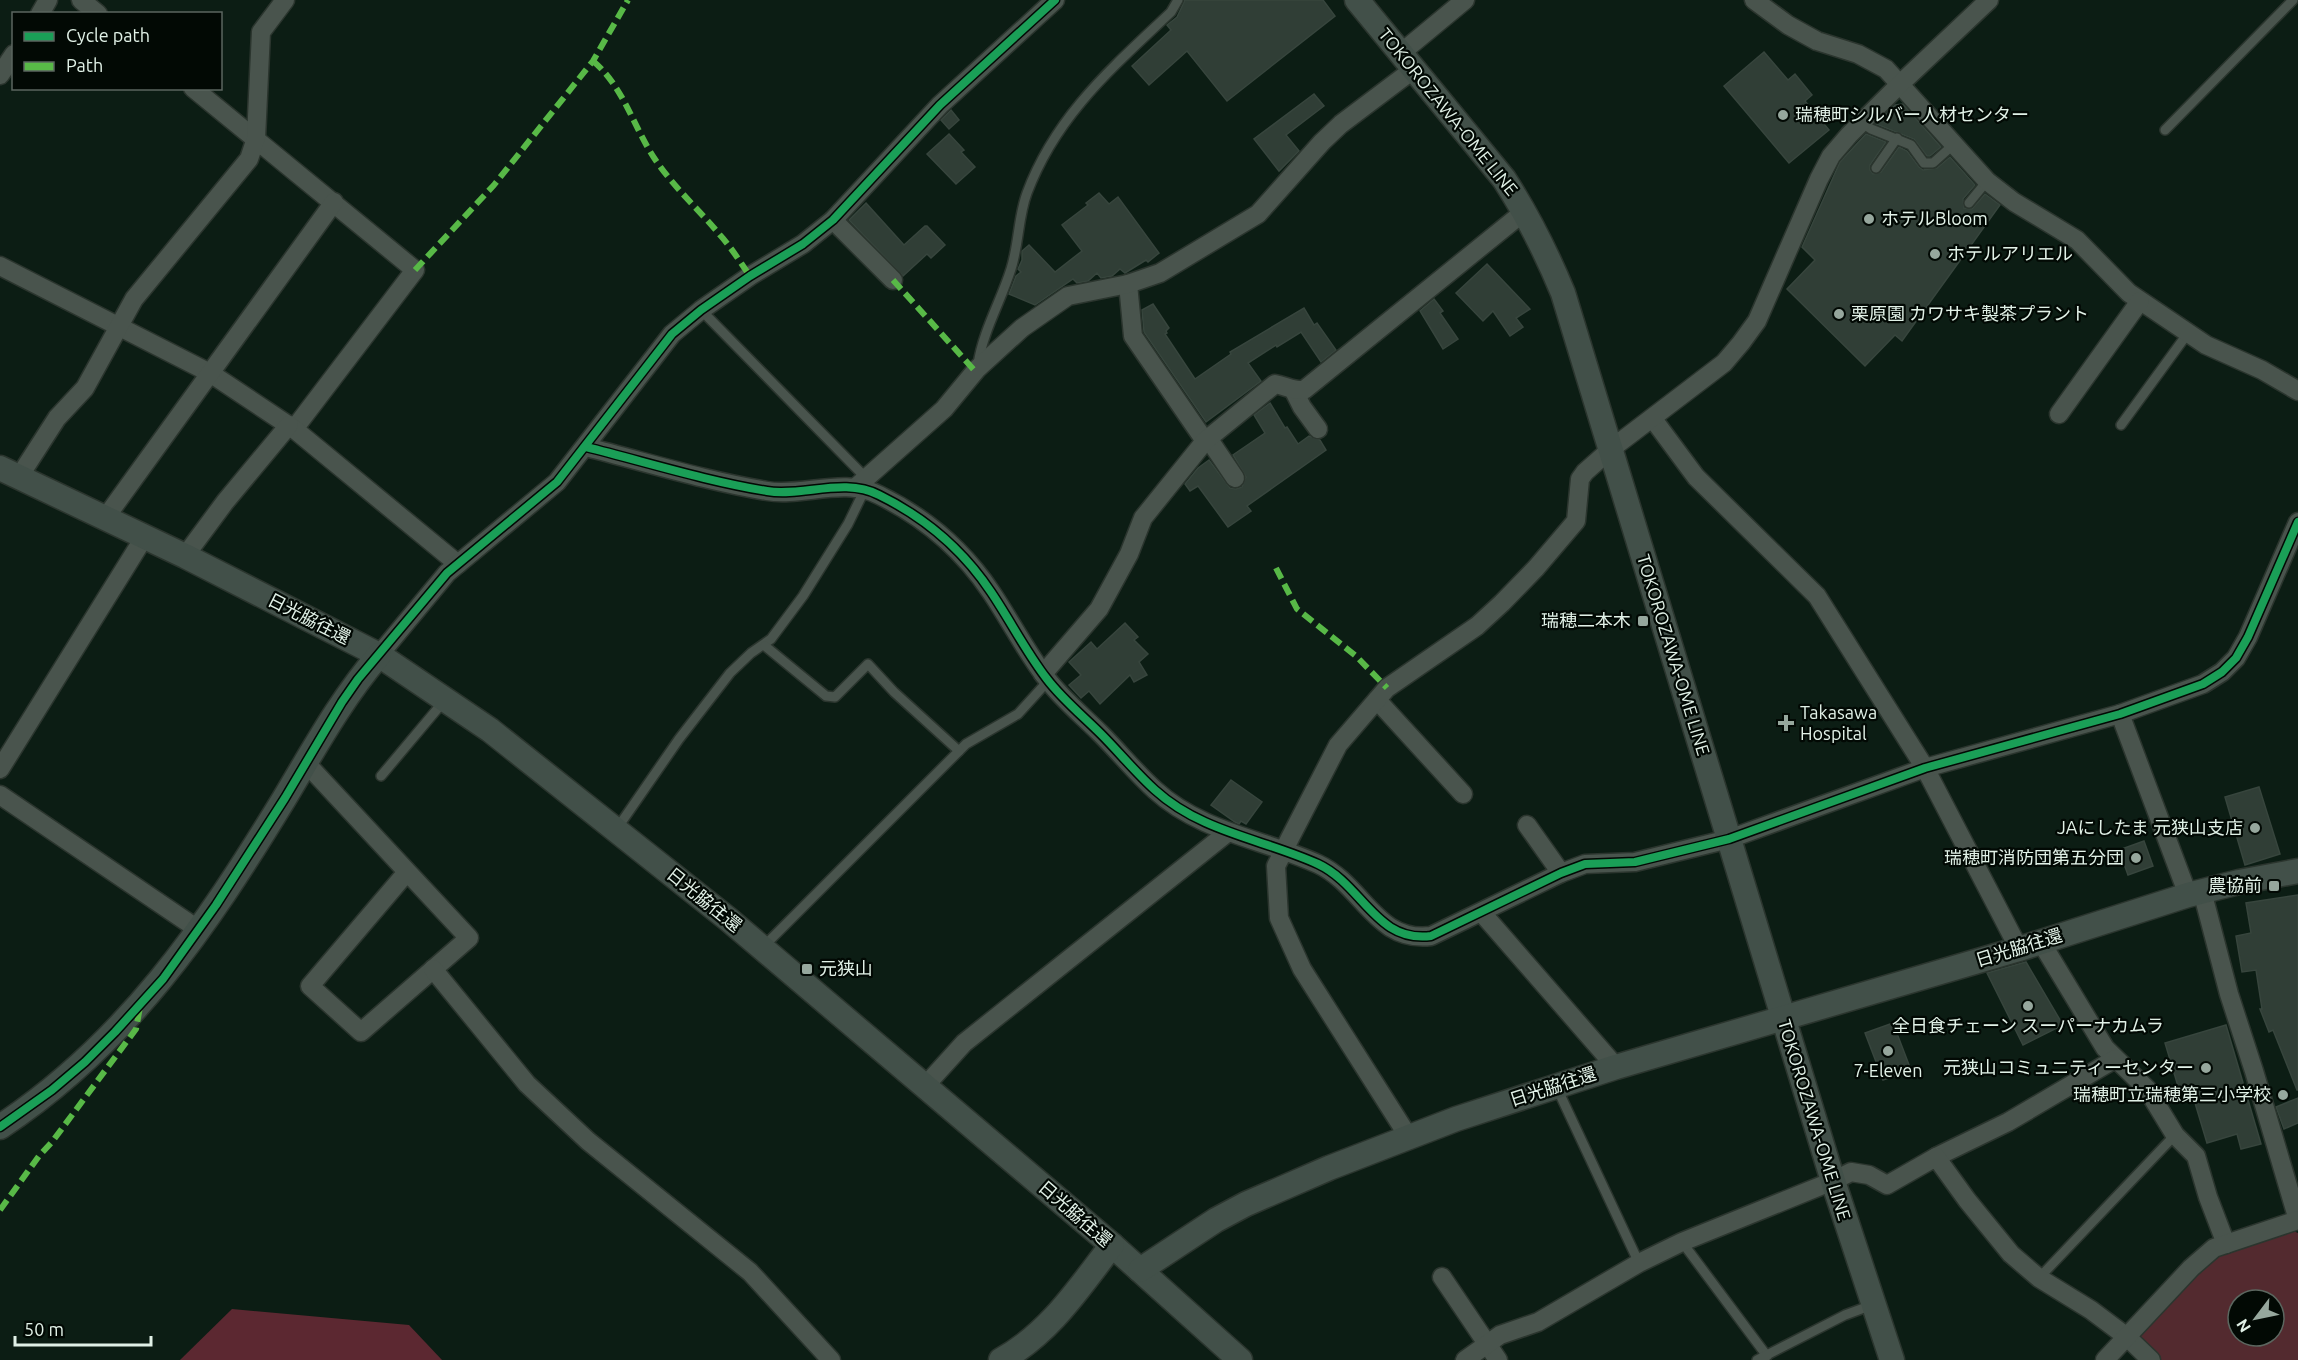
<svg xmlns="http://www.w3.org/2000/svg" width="2298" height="1360" font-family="Ubuntu,'Noto Sans JP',sans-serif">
  <rect width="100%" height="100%" fill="#0c1d14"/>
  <path fill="#532a2f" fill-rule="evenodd" d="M2291 1230 2298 1233V1360H2160L2140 1341 2139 1333 2218 1253ZM2238 1300H2274V1336H2238Z"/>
  <path fill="#5c2831" d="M232 1309 409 1325 442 1360H180Z"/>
  <g fill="#303e36" stroke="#37453d" stroke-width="1.5">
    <path d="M1185 0H1323L1335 16 1227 101 1187 51 1149 85 1132 66 1171 30 1167 25 1177 17Z"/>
    <path d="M1764 52 1788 80 1795 74 1812 95 1805 101 1829 130 1789 163 1724 86Z"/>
    <path d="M1314 94 1324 106 1286 135 1299 151 1279 171 1254 139Z"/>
    <path d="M1903 104 1941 147 1930 156H1927L1914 139 1876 124 1895 105Z"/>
    <path d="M951 110 959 120 949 129 941 120Z"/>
    <path d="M949 134 964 150 961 152 975 167 956 184 927 154Z"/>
    <path d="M1866 134 1886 142 1870 165V170L1873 174 1881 172 1899 147 1907 151 1919 167 1923 170 1937 168 1950 157 1975 185 1963 199 1964 208 1972 209 1985 194 2000 205 1902 341 1895 335 1865 366 1787 289 1815 260 1802 247 1840 162Z"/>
    <path d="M1099 193 1109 204 1118 197 1159 253 1148 262 1146 260 1125 273 1120 269 1112 276 1101 278 1097 273 1088 281 1077 283 1073 279 1035 305 1009 294 1016 276 1021 272 1018 269 1022 260V251L1029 245 1055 272 1082 251 1062 225 1088 205 1086 203Z"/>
    <path d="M866 203 904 245 925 226H927L945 245 931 258 927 254 903 276 849 220Z"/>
    <path d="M1487 264 1530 309 1516 318 1523 327 1510 336 1493 311 1483 321 1456 293Z"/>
    <path d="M1434 299 1443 311 1440 313 1458 339 1443 349 1420 311Z"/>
    <path d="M1153 304 1169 328 1166 331 1167 333 1165 334 1195 379 1231 354 1230 352 1304 308 1314 325 1317 323 1336 350 1321 362 1301 332 1277 347 1276 345 1248 363 1261 381 1206 422 1144 332 1142 310Z"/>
    <path d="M1270 403 1285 428 1287 427 1298 444 1309 436 1320 440 1326 450 1247 506 1251 511 1228 527 1198 486 1190 491 1185 484 1198 468 1209 460 1230 488 1236 489 1242 487 1246 477 1233 455 1265 433 1254 415Z"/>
    <path d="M1125 623 1138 637 1134 640 1148 654 1139 662 1147 675 1134 682 1130 675 1100 704 1089 691 1081 698 1069 685 1081 675 1069 662 1091 642 1097 649Z"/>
    <path d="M1231 780 1262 802 1246 824 1241 821 1239 824 1235 822 1211 805Z"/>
    <path d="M2259 787 2280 854 2245 865 2225 797Z"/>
    <path d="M2144 841 2153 866 2128 875 2119 850Z"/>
    <path d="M2298 895V1090H2297L2273 1030 2269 1032 2260 1009H2262L2256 970 2242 972 2236 936 2251 933 2246 903Z"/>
    <path d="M2026 962 2063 1025 2023 1045 1987 973Z"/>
    <path d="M1893 1023 1911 1070 1883 1080 1865 1033Z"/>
    <path d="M2226 1025 2261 1144 2241 1149 2237 1134 2207 1143 2192 1093 2181 1096 2165 1043Z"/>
    <path d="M2298 1098V1123L2284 1129 2276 1107Z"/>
  </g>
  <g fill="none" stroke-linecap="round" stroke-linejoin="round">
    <g stroke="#2b352e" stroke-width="12">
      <g id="lane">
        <path d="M1862 123 1871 129 1911 145 1924 163H1933L1953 145"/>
        <path d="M2165 130 2293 0"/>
        <path d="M1876 168 1897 138"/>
        <path d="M1969 203 1987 181"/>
        <path d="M701 310 866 478"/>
        <path d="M978 364C983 331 1001 301 1011 269 1019 244 1018 217 1027 193 1056 115 1113 67 1171 12L1178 0"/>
        <path d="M2121 425 2188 333"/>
        <path d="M959 751 966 744 1018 714 1048 681"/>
        <path d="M381 776 444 701"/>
        <path d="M616 830 679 739 730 673 751 653 771 639 803 596 848 524 865 489"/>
        <path d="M762 948 959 751 894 692 868 664 835 697 826 696 765 646"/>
        <path d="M1556 1086 1639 1263"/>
        <path d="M1682 1242 1767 1356"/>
        <path d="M2039 1278 2175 1135"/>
        <path d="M1757 1360 1845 1315 1872 1305"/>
      </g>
    </g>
    <g stroke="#2b352e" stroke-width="21">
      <g id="street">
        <path d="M81 0 98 14"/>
        <path d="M1754 0 1788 25 1817 41 1858 54 1886 69 1987 181 2014 202 2077 240 2129 293 2206 345 2262 370 2298 391"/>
        <path d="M40 14 48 0"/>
        <path d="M1401 53 1465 0"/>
        <path d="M0 75 14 54"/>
        <path d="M193 88 415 270 294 429"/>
        <path d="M833 220 893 280"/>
        <path d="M0 266 210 373 294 429 458 564"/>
        <path d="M1128 284 1133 336 1205 441"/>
        <path d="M1294 391 1302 407 1318 429"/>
        <path d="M2059 414 2140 301"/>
        <path d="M1653 419 1696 477 1817 596 1925 768 2019 949"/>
        <path d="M1208 438 1235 478"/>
        <path d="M586 447C646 462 706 481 767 491 803 497 844 477 879 495 924 517 963 550 991 592 1010 620 1026 652 1047 679 1062 699 1083 716 1101 734 1119 752 1136 773 1155 790 1201 832 1263 839 1318 864 1363 885 1376 943 1431 936L1561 873 1585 864 1635 862 1729 839 1925 768 2120 714 2203 684 2222 672 2236 658 2248 637 2298 522"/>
        <path d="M19 477 57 418 85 388 134 299 249 159 256 138 261 32 285 0"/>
        <path d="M855 488 944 409 977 369 1022 328 1068 296 1128 284 1160 273 1258 214 1322 142 1341 124 1414 69"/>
        <path d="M106 517 334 202"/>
        <path d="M185 556 225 502 289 425"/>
        <path d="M379 655 447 573 557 482 672 334 701 310 750 276 803 244 833 220 940 105 1055 0"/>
        <path d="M1043 674 1099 609 1129 554 1143 518 1205 441 1275 384C1286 386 1293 391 1304 390L1525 211"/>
        <path d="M1377 700 1463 794"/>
        <path d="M2120 714 2188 895"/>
        <path d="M305 762 469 938 361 1032 310 986 407 872"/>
        <path d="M0 769 145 536"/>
        <path d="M0 795 199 930"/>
        <path d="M1527 825 1561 873"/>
        <path d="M2202 891 2229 994 2254 1071 2298 1220"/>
        <path d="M1482 913 1616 1067"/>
        <path d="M2041 942 2105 1048 2147 1089 2175 1135 2196 1156 2208 1197 2226 1244"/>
        <path d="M433 969 527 1084 588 1141 750 1272 831 1360"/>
        <path d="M926 1085 964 1043 1227 833"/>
        <path d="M1408 1136 1302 969 1279 918 1276 866 1290 838 1338 745 1387 688 1477 626 1502 603 1536 568 1576 521 1580 479 1585 472 1611 449 1724 363 1741 343 1757 321 1819 179 1831 156 1849 135 1899 85 1989 0"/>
        <path d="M1936 1157 2008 1122 2115 1059"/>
        <path d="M1442 1277 1498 1360"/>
        <path d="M1465 1360 1500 1335 1538 1322 1639 1263 1682 1242 1833 1181 1851 1172 1869 1175 1887 1185 1936 1157 1967 1200 2011 1254 2039 1278 2091 1310 2127 1337 2151 1360"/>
        <path d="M2105 1360 2191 1268 2214 1248 2298 1220"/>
      </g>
    </g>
    <g stroke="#2b352e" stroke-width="27">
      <g id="secondary">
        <path d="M1357 0 1504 179C1528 216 1546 252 1563 293L1833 1181 1892 1360"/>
        <path d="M0 468 185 556 379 655 490 730 728 919 1112 1245 1240 1360"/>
        <path d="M0 1127C127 1043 206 927 284 799 314 749 341 699 379 655"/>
        <path d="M1140 1270 1216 1220 1246 1204 1329 1168 1456 1119 1616 1067 2019 949 2188 895 2239 882 2298 871"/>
        <path d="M1001 1360C1049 1334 1079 1288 1112 1245"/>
      </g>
    </g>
    <use href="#lane" stroke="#49544d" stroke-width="9"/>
    <use href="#street" stroke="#49544d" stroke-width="18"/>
    <use href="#secondary" stroke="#425049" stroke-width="24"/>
    <g stroke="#58b947" stroke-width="6" stroke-dasharray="12 6" stroke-linecap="butt">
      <path d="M593 61C626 89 634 131 659 165 677 190 700 211 720 235 731 247 740 262 750 276"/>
      <path d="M415 270 494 185 593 61 628 0"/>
      <path d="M893 280 975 371"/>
      <path d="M1276 568 1297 609 1356 656 1387 688"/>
      <path d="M0 1210 39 1156 52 1142 136 1029 140 1007"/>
    </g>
    <g stroke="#020904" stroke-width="11">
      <g id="cycleway">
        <path d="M586 447C646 462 706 481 767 491 803 497 844 477 879 495 924 517 963 550 991 592 1010 620 1026 652 1047 679 1062 699 1083 716 1101 734 1119 752 1136 773 1155 790 1201 832 1263 839 1318 864 1363 885 1376 943 1431 936L1561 873 1585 864 1635 862 1729 839 1925 768 2120 714 2203 684 2222 672 2236 658 2248 637 2298 522"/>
        <path d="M0 1127 52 1090 85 1062 115 1032 163 979 216 905 285 798 342 702 358 679 447 573 557 482 672 334 701 310 750 276 803 244 833 220 940 105 1055 0"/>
      </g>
    </g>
    <use href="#cycleway" stroke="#1a9f57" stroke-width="8"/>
  </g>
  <g fill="#96a79d" stroke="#020904" stroke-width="2">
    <circle cx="1783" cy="115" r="6"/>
    <circle cx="1869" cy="219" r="6"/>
    <circle cx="1935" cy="254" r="6"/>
    <circle cx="1839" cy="314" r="6"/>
    <rect x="1637" y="615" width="12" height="12" rx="3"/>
    <path d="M1783 714h6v6h6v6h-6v6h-6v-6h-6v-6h6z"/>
    <circle cx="2255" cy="828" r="6"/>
    <circle cx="2136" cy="858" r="6"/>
    <rect x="2268" y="880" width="12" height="12" rx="3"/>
    <rect x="801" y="963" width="12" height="12" rx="3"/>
    <circle cx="2028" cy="1006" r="6"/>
    <circle cx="1888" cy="1051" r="6"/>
    <circle cx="2206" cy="1068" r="6"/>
    <circle cx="2283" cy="1095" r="6"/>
  </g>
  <g text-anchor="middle" stroke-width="4.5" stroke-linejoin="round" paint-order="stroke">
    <g font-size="18" fill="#e1f1e7" stroke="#020904">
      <text transform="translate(1448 112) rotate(51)" y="6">TOKOROZAWA-OME LINE</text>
      <text transform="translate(309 619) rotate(27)" y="6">日光脇往還</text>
      <text transform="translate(1673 655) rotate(73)" y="6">TOKOROZAWA-OME LINE</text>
      <text transform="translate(704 900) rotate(39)" y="6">日光脇往還</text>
      <text transform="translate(2019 948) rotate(-17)" y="6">日光脇往還</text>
      <text transform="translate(1553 1087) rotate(-18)" y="6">日光脇往還</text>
      <text transform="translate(1814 1120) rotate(73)" y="6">TOKOROZAWA-OME LINE</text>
      <text transform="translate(1075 1214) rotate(41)" y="6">日光脇往還</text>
    </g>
    <g font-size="18" fill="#e1f1e7" stroke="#020904" text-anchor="start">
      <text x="1795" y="121">瑞穂町シルバー人材センター</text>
      <text x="1881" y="225">ホテルBloom</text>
      <text x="1947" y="260">ホテルアリエル</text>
      <text x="1851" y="320">栗原園 カワサキ製茶プラント</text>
      <text x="1631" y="627" text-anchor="end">瑞穂二本木</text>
      <text x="1800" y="719">Takasawa<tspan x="1800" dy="21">Hospital</tspan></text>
      <text x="2243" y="834" text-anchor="end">JAにしたま 元狭山支店</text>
      <text x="2124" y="864" text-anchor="end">瑞穂町消防団第五分団</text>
      <text x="2262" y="892" text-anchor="end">農協前</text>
      <text x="819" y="975">元狭山</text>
      <text x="2028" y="1032" text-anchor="middle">全日食チェーン スーパーナカムラ</text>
      <text x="2194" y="1074" text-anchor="end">元狭山コミュニティーセンター</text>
      <text x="1888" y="1077" text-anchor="middle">7-Eleven</text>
      <text x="2271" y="1101" text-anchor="end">瑞穂町立瑞穂第三小学校</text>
    </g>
  </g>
  <rect x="12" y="12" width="210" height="78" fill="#020904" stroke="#5b665f" stroke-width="1.5"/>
  <rect x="24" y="32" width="30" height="9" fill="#1a9f57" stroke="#5b665f" stroke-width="1.5"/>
  <text x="66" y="42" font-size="18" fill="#e1f1e7">Cycle path</text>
  <rect x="24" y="62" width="30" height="9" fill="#58b947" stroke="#5b665f" stroke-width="1.5"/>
  <text x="66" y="72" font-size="18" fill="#e1f1e7">Path</text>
  <g transform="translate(2256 1318) rotate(238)"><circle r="28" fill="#020904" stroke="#5b665f" stroke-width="1.5"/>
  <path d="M0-4.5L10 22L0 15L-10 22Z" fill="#96a79d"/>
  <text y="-9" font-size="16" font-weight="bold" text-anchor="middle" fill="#e1f1e7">N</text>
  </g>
  <path d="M15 1336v9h136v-9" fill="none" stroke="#e1f1e7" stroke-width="3"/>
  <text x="24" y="1336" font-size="18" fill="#e1f1e7" stroke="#020904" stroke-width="4.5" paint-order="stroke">50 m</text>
</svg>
